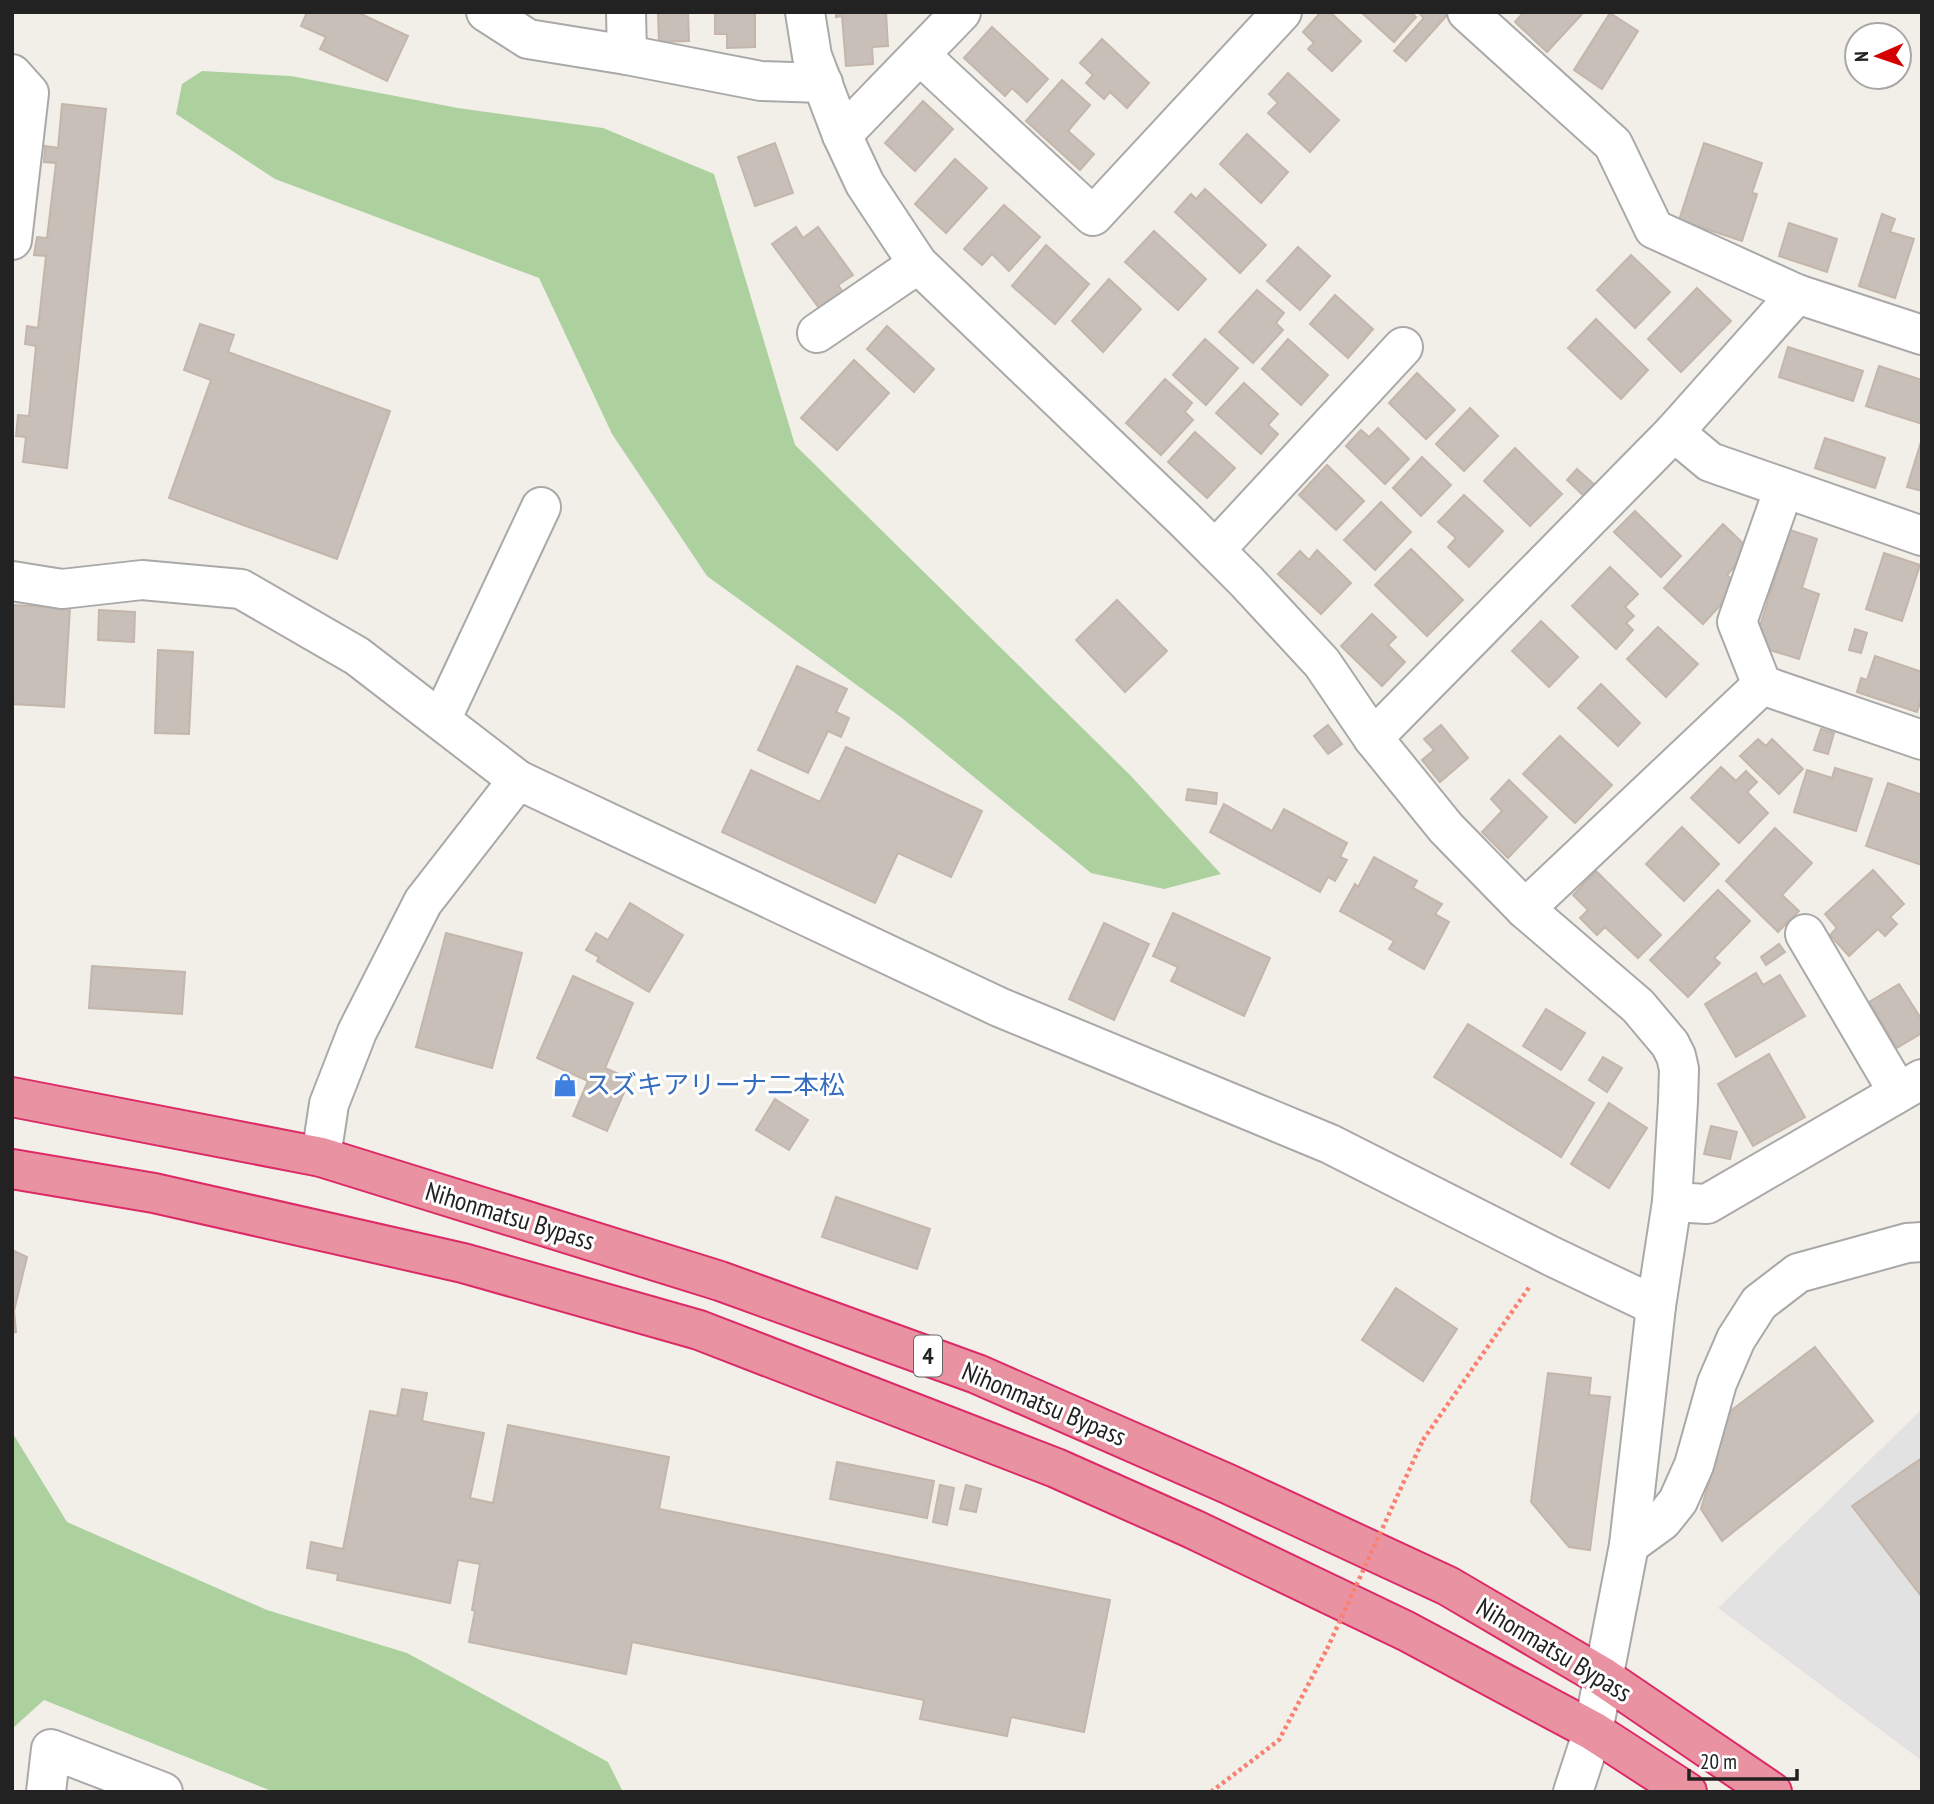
<svg xmlns="http://www.w3.org/2000/svg" width="1934" height="1804" font-family="'PT Sans Narrow','Noto Sans JP',sans-serif">
  <rect width="100%" height="100%" fill="#f2efe9"/>
  <g fill="#add19e">
    <path d="M202 71 291 76 458 108 603 128 714 174 795 445 1131 776 1221 874 1164 889 1091 873 902 718 707 576 612 434 539 278 275 179 176 114 182 84Z"/>
    <path d="M12 1432 67 1522 267 1610 407 1653 608 1762 623 1792H274L44 1700 13 1728 12 1752Z"/>
  </g>
  <path fill="#e2e2e2" d="M1922 1409V1761L1718 1608Z"/>
  <g fill="#c7bfb8" stroke="#c4b6ab" stroke-width="2">
    <path d="M307 12H357L408 36 387 81 320 49 326 37 301 26Z"/>
    <path d="M658 12H688L689 41 659 42Z"/>
    <path d="M715 12H755V47L727 48V34H715Z"/>
    <path d="M836 12H886L888 46 872 47 873 64 846 66 842 16 836 17Z"/>
    <path d="M1321 12H1330L1361 41 1332 71 1308 49 1314 43 1303 32Z"/>
    <path d="M1361 12H1411L1416 17 1394 42Z"/>
    <path d="M1418 12H1446L1448 14 1406 61 1394 51 1424 18Z"/>
    <path d="M1524 12H1584L1547 52 1515 22Z"/>
    <path d="M1610 13 1638 31 1602 89 1574 70Z"/>
    <path d="M992 27 1048 79 1027 102 1012 88 1005 96 964 58Z"/>
    <path d="M1102 39 1149 83 1127 108 1110 92 1104 99 1086 83 1093 75 1080 63Z"/>
    <path d="M1288 73 1339 120 1310 152 1268 113 1278 103 1269 94Z"/>
    <path d="M1062 80 1090 105 1068 131 1094 154 1080 170 1026 121Z"/>
    <path d="M923 101 953 129 915 171 885 143Z"/>
    <path d="M62 104 106 109 67 468 23 462 26 437 16 436 18 415 29 416 36 346 25 344 27 326 38 328 46 256 34 255 37 237 47 238 56 163 44 162 45 146 58 148Z"/>
    <path d="M1247 134 1288 172 1261 203 1220 164Z"/>
    <path d="M775 143 793 193 755 206 738 157Z"/>
    <path d="M1704 143 1762 163 1752 193 1757 194 1742 241 1679 220Z"/>
    <path d="M955 159 987 188 946 233 915 204Z"/>
    <path d="M1205 189 1266 245 1240 273 1175 212 1191 194 1196 199Z"/>
    <path d="M1004 205 1040 237 1009 271 992 254 982 265 964 249Z"/>
    <path d="M1882 214 1895 219 1890 232 1914 239 1895 298 1859 286Z"/>
    <path d="M1789 223 1837 239 1827 272 1779 256Z"/>
    <path d="M796 227 803 238 818 227 853 275 838 285 845 295 822 312 772 244Z"/>
    <path d="M1154 231 1206 279 1178 310 1125 262Z"/>
    <path d="M1046 245 1089 284 1055 324 1012 286Z"/>
    <path d="M1298 247 1330 276 1300 310 1267 281Z"/>
    <path d="M1631 255 1670 292 1635 328 1597 290Z"/>
    <path d="M1109 279 1141 309 1103 352 1072 321Z"/>
    <path d="M1697 288 1731 321 1681 372 1648 339Z"/>
    <path d="M1257 290 1284 313 1276 323 1283 330 1253 363 1219 332Z"/>
    <path d="M1335 295 1373 329 1348 358 1310 324Z"/>
    <path d="M1596 319 1648 370 1621 399 1568 348Z"/>
    <path d="M200 324 234 335 228 352 390 411 337 559 169 498 211 380 184 370Z"/>
    <path d="M887 326 934 369 914 392 867 349Z"/>
    <path d="M1205 339 1238 368 1206 405 1173 375Z"/>
    <path d="M1288 339 1328 375 1301 405 1262 369Z"/>
    <path d="M1788 347 1863 371 1853 401 1779 377Z"/>
    <path d="M854 360 889 393 837 450 801 418Z"/>
    <path d="M1879 366 1922 380V424L1866 406Z"/>
    <path d="M1417 373 1455 410 1426 439 1389 403Z"/>
    <path d="M1165 379 1192 403 1185 412 1193 420 1161 455 1126 423Z"/>
    <path d="M1244 383 1278 414 1268 425 1278 434 1261 454 1216 413Z"/>
    <path d="M1470 408 1498 436 1464 471 1436 444Z"/>
    <path d="M1378 428 1409 459 1385 484 1346 446 1361 430 1369 437Z"/>
    <path d="M1195 432 1235 468 1207 498 1168 462Z"/>
    <path d="M1825 438 1885 458 1875 488 1815 468Z"/>
    <path d="M1921 442 1922 443V491L1907 487Z"/>
    <path d="M1515 448 1562 494 1530 526 1484 481Z"/>
    <path d="M1422 457 1451 485 1421 516 1393 488Z"/>
    <path d="M1327 465 1364 501 1336 530 1299 495Z"/>
    <path d="M1577 469 1597 487 1586 498 1567 480Z"/>
    <path d="M1464 495 1503 531 1469 567 1448 547 1456 538 1438 522Z"/>
    <path d="M1381 502 1411 532 1375 570 1344 540Z"/>
    <path d="M1635 511 1681 556 1661 577 1614 532Z"/>
    <path d="M1723 524 1750 550 1727 575 1739 585 1703 624 1664 588Z"/>
    <path d="M1790 530 1817 539 1802 588 1819 594 1799 659 1754 645Z"/>
    <path d="M1411 549 1463 600 1427 636 1375 585Z"/>
    <path d="M1317 550 1351 583 1321 614 1278 574 1300 551 1309 560Z"/>
    <path d="M1884 553 1920 565 1902 621 1866 609Z"/>
    <path d="M1610 567 1638 594 1625 607 1634 616 1626 623 1633 630 1616 649 1572 606Z"/>
    <path d="M1117 600 1167 651 1125 692 1076 640Z"/>
    <path d="M12 605 70 608 64 707 12 704Z"/>
    <path d="M99 610 135 612 134 642 98 640Z"/>
    <path d="M1372 614 1396 637 1388 645 1405 662 1382 686 1341 646Z"/>
    <path d="M1541 621 1578 657 1549 687 1512 651Z"/>
    <path d="M1658 627 1698 664 1666 697 1627 659Z"/>
    <path d="M1855 629 1867 633 1861 653 1849 650Z"/>
    <path d="M158 650 193 652 189 734 155 733Z"/>
    <path d="M1875 656 1922 672V697L1917 712 1857 692 1861 678 1867 680Z"/>
    <path d="M797 666 847 689 836 712 849 718 841 737 828 731 808 773 758 750Z"/>
    <path d="M1601 684 1640 723 1618 746 1578 708Z"/>
    <path d="M1328 725 1342 744 1328 754 1314 736Z"/>
    <path d="M1441 725 1468 758 1440 782 1422 760 1434 750 1424 739Z"/>
    <path d="M1821 729 1834 733 1828 754 1814 750Z"/>
    <path d="M1560 736 1612 785 1575 823 1523 774Z"/>
    <path d="M1758 739 1766 746 1772 739 1803 769 1779 794 1740 756Z"/>
    <path d="M846 747 982 811 951 877 898 853 875 903 722 832 751 770 820 802Z"/>
    <path d="M1721 767 1736 781 1746 771 1757 782 1747 792 1768 813 1739 843 1691 798Z"/>
    <path d="M1835 768 1872 779 1856 831 1794 812 1807 770 1832 778Z"/>
    <path d="M1509 780 1547 817 1508 858 1482 832 1502 811 1491 799Z"/>
    <path d="M1888 783 1922 795V865L1866 846Z"/>
    <path d="M1188 789 1217 793 1216 804 1186 800Z"/>
    <path d="M1224 804 1272 831 1284 809 1347 843 1340 857 1347 860 1335 881 1328 877 1320 892 1210 832Z"/>
    <path d="M1682 827 1719 864 1684 901 1646 864Z"/>
    <path d="M1775 828 1812 863 1782 895 1799 911 1778 932 1726 881Z"/>
    <path d="M1374 857 1417 881 1413 888 1442 904 1435 914 1449 922 1424 969 1389 949 1394 941 1340 911 1355 884 1358 887Z"/>
    <path d="M1873 870 1904 904 1890 917 1897 924 1885 936 1878 929 1849 956 1830 935 1837 928 1825 914Z"/>
    <path d="M1596 871 1661 935 1638 958 1605 927 1597 935 1580 918 1588 910 1573 895Z"/>
    <path d="M1718 890 1750 921 1714 958 1720 963 1688 997 1650 960Z"/>
    <path d="M630 903 683 935 649 992 597 961 599 957 586 950 596 933 608 940Z"/>
    <path d="M1173 913 1270 958 1244 1016 1171 981 1178 967 1153 956Z"/>
    <path d="M1104 923 1149 944 1114 1020 1069 999Z"/>
    <path d="M446 933 522 953 492 1068 416 1047Z"/>
    <path d="M1779 944 1785 952 1766 965 1761 957Z"/>
    <path d="M92 966 185 972 182 1014 89 1008Z"/>
    <path d="M1756 973 1763 985 1780 975 1805 1016 1736 1057 1705 1004Z"/>
    <path d="M573 976 633 1003 605 1068 630 1079 607 1131 573 1116 588 1081 537 1058Z"/>
    <path d="M1899 984 1922 1020V1033L1897 1048 1869 1002Z"/>
    <path d="M1546 1009 1585 1033 1561 1070 1523 1046Z"/>
    <path d="M1468 1024 1594 1103 1561 1157 1434 1077Z"/>
    <path d="M1769 1054 1805 1117 1753 1146 1718 1084Z"/>
    <path d="M1603 1057 1622 1068 1607 1092 1589 1080Z"/>
    <path d="M775 1099 808 1120 789 1150 756 1130Z"/>
    <path d="M1609 1103 1647 1128 1609 1188 1571 1164Z"/>
    <path d="M1711 1126 1737 1132 1730 1159 1704 1154Z"/>
    <path d="M836 1197 930 1229 917 1269 822 1237Z"/>
    <path d="M12 1250 27 1257 14 1311 16 1332 12 1333Z"/>
    <path d="M1396 1288 1457 1329 1423 1381 1362 1340Z"/>
    <path d="M1815 1347 1873 1421 1722 1541 1701 1509 1729 1412Z"/>
    <path d="M1548 1373 1591 1378 1589 1395 1610 1397 1590 1550 1569 1547 1531 1502Z"/>
    <path d="M402 1389 427 1393 422 1421 484 1433 470 1498 493 1503 508 1425 669 1457 659 1509 1110 1600 1084 1732 1011 1717 1007 1736 920 1719 924 1700 632 1642 626 1674 469 1642 475 1611 472 1610 480 1564 458 1560 450 1603 337 1580 338 1574 307 1568 311 1542 343 1549 370 1411 397 1416Z"/>
    <path d="M1922 1458V1597L1852 1506Z"/>
    <path d="M837 1462 934 1481 927 1518 830 1499Z"/>
    <path d="M940 1485 954 1488 947 1525 933 1522Z"/>
    <path d="M966 1485 981 1489 976 1512 960 1509Z"/>
  </g>
  <g fill="none" stroke-linecap="round" stroke-linejoin="round">
    <g stroke="#a9a9a9" stroke-width="42">
      <g id="minor">
        <path d="M486 12 528 39 627 55 761 81 823 83"/>
        <path d="M626 12 627 55"/>
        <path d="M805 12 812 56 842 135 865 184 918 264 1184 519 1246 581 1322 663 1373 738 1446 828 1525 909 1638 1006 1670 1044 1676 1056 1679 1069 1678 1101 1672 1202 1656 1306 1629 1545 1593 1731 1573 1792"/>
        <path d="M1467 12 1613 144 1654 229 1797 294 1922 335"/>
        <path d="M920 55 1093 216 1282 12"/>
        <path d="M12 74 29 93 12 240"/>
        <path d="M842 135 961 12"/>
        <path d="M817 333 918 264"/>
        <path d="M1674 432 1710 462 1922 536"/>
        <path d="M1215 550 1403 347"/>
        <path d="M12 581 62 589 142 580 241 589 357 656 518 780 999 1007 1330 1144 1551 1256 1656 1306"/>
        <path d="M1762 685 1737 622 1784 488"/>
        <path d="M441 720 541 507"/>
        <path d="M1373 738 1674 432 1797 294"/>
        <path d="M1525 909 1762 685 1922 740"/>
        <path d="M1805 934 1898 1092"/>
        <path d="M321 1157 329 1104 357 1032 423 902 518 780"/>
        <path d="M1672 1202 1707 1204 1922 1079"/>
        <path d="M1629 1545 1662 1521 1678 1501 1694 1465 1717 1383 1736 1339 1759 1303 1798 1273 1907 1243 1922 1242"/>
        <path d="M46 1792 51 1749 163 1792"/>
      </g>
    </g>
    <g stroke="#dc2a67" stroke-width="42">
      <g id="highway">
        <path d="M12 1097 321 1157 720 1281 977 1374 1228 1484 1448 1586 1603 1677 1772 1792"/>
        <path d="M12 1169 154 1193 463 1263 699 1330 1056 1468 1193 1529 1406 1631 1593 1731 1687 1792"/>
      </g>
    </g>
    <g stroke="#fa8072" stroke-width="4.5" stroke-dasharray="3.5 3.5" stroke-linecap="butt">
      <path d="M1423 1440 1530 1286"/>
      <path d="M1211 1792 1279 1740 1327 1649"/>
    </g>
    <use href="#minor" stroke="#fff" stroke-width="38"/>
    <use href="#highway" stroke="#e892a2" stroke-width="38"/>
    <path stroke="#fa8072" stroke-width="4.5" stroke-dasharray="3.5 3.5" stroke-linecap="butt" d="M1327 1649 1423 1440"/>
  </g>
  <defs>
    <g id="shop-bare" transform="scale(1.89)"><path d="M-5-2.5h2.3a2.7 3.5 0 0 1 5.4 0H5L5.5 6h-11ZM-1.5-2.5h3a1.5 2.3 0 0 0-3 0Z" fill="#3f7fe0" stroke="#fff" stroke-width="2.5" paint-order="stroke"/></g>
  </defs>
  <g fill-rule="evenodd">
    <use href="#shop-bare" x="565" y="1085"/>
  </g>
  <g text-anchor="middle" stroke-width="6" stroke-linejoin="round" paint-order="stroke">
    <rect fill="#fff" stroke="#646464" stroke-width="2" x="914" y="1335.5" width="28" height="41" rx="5"/>
    <g font-size="24" font-weight="bold" fill="#222">
      <text x="928" y="1364">4</text>
    </g>
    <g font-size="26" fill="#366cbe" stroke="#fff" text-anchor="start">
      <text x="585" y="1094">スズキアリーナ二本松</text>
    </g>
    <g font-size="26" fill="#222" stroke="#fff">
      <text transform="translate(510 1216) rotate(17)" y="9">Nihonmatsu Bypass</text>
      <text transform="translate(1044 1404) rotate(23)" y="9">Nihonmatsu Bypass</text>
      <text transform="translate(1554 1650) rotate(31)" y="9">Nihonmatsu Bypass</text>
    </g>
  </g>
  <rect width="1934" height="1804" fill="none" stroke="#222222" stroke-width="28"/>
  <g transform="translate(1878 56) rotate(268)"><circle r="33" fill="#ffffff" stroke="#a7a7a7" stroke-width="2"/>
  <path d="M0-5L12 26L0 18L-12 26Z" fill="#d40000"/>
  <text y="-10" font-size="19" font-weight="bold" text-anchor="middle" fill="#222222">N</text>
  </g>
  <path d="M1689 1769v10h108v-10" fill="none" stroke="#222222" stroke-width="3.5"/>
  <text x="1700" y="1769" font-size="21" fill="#222222" stroke="#ffffff" stroke-width="5" paint-order="stroke">20 m</text>
</svg>
